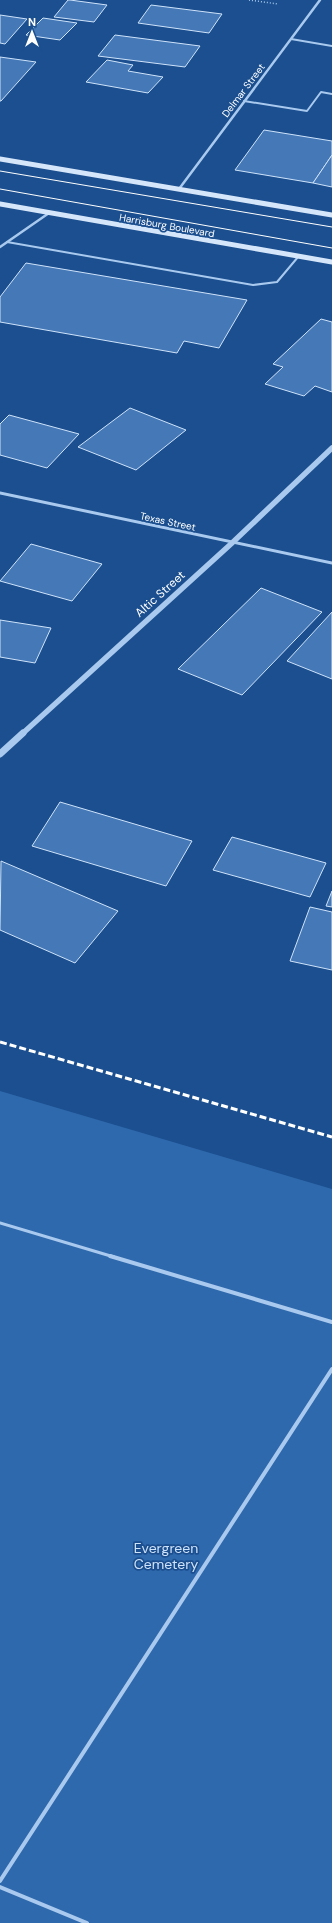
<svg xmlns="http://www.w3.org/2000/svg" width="332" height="1923" font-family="'DM Sans',sans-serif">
  <rect width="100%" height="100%" fill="#1b4f8f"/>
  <path fill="#2e69ad" d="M0 1091 332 1189V1923H0Z"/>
  <g fill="#4478b7" stroke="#cfe3fa">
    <path d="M68 0H70L107 5 94 22 54 17Z"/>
    <path d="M151 5 222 14 209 33 138 23Z"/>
    <path d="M0 15 27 19 5 44 0 43Z"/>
    <path d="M43 18 77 23 60 40 26 35Z"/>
    <path d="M115 35 200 46 185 67 98 56Z"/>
    <path d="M0 57 36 62 1 101H0Z"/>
    <path d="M107 60 133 65 128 71 163 77 148 93 86 82Z"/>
    <path d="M264 130 332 141V155L313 183 235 170Z"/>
    <path d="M332 155V187L313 183Z"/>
    <path d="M26 263 247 300 219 348 184 341 177 353 0 322V297Z"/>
    <path d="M321 319 332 322V392L315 386 304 396 265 384 283 367 273 364Z"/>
    <path d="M130 408 186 430 136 470 78 447Z"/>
    <path d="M9 415 79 434 47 468 0 455V424Z"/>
    <path d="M31 544 102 564 72 601 0 581Z"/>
    <path d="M261 588 322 612 242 695 178 669Z"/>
    <path d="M332 612V679L287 661Z"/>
    <path d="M0 620 51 628 35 663 0 657Z"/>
    <path d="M60 802 192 841 166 886 32 846Z"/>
    <path d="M232 837 326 863 310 897 213 870Z"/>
    <path d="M1 861 118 911 75 963 0 930Z"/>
    <path d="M332 891V907L326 906Z"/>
    <path d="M310 907 332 912V970L290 961Z"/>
  </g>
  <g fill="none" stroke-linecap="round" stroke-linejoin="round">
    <path stroke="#a9c9ee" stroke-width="1.5" stroke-dasharray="1 2" stroke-linecap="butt" d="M249 0 278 4"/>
    <g stroke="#a9c9ee" stroke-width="2">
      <path d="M291 39 332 46"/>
      <path d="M244 101 307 111 321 92 332 94"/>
      <path d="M7 242 253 285 277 282 298 257"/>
    </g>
    <path stroke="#a9c9ee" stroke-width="3" d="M0 1223 114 1257"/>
    <g stroke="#a9c9ee" stroke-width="4">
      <path d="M110 1256 332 1322"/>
      <path d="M0 1881 332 1369"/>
      <path d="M0 1887 87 1923"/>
    </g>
    <g stroke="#a9c9ee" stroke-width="2.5">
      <path d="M179 189 320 0"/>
      <path d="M0 247 49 213"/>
    </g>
    <path stroke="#a9c9ee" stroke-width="3" d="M0 493 332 563"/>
    <path stroke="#a9c9ee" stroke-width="5.5" d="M22 734 232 543 332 448"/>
    <path stroke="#a9c9ee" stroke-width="7" d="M0 754 23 733"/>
    <g stroke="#d6e6fa" stroke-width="5">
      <path d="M0 159 332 215"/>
      <path d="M0 204 332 262"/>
    </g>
    <g stroke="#fff" stroke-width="1">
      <path d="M0 171 332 227"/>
      <path d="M0 189 332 248"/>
    </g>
    <path stroke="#fff" stroke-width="3" stroke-dasharray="7 3" stroke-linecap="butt" d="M0 1042 332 1137"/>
  </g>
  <g text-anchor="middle" stroke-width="3.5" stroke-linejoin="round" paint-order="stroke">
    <g font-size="10" fill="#fff" stroke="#1b4f8f">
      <text transform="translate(243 90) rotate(-53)" y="4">Delmar Street</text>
      <text transform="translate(167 225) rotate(10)" y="4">Harrisburg Boulevard</text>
      <text transform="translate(168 521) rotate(12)" y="4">Texas Street</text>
    </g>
    <g font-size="12" fill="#fff" stroke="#1b4f8f">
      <text transform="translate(160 594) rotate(-42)" y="4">Altic Street</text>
    </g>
    <g font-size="14" fill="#cfe3fa" stroke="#1b4f8f">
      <text x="166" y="1553">Evergreen<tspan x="166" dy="16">Cemetery</tspan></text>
    </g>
  </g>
  <g transform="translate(32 32)" stroke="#1b4f8f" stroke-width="3" paint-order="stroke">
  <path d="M0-3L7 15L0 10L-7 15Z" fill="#ffffff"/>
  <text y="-6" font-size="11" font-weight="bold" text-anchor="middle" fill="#ffffff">N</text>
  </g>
</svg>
